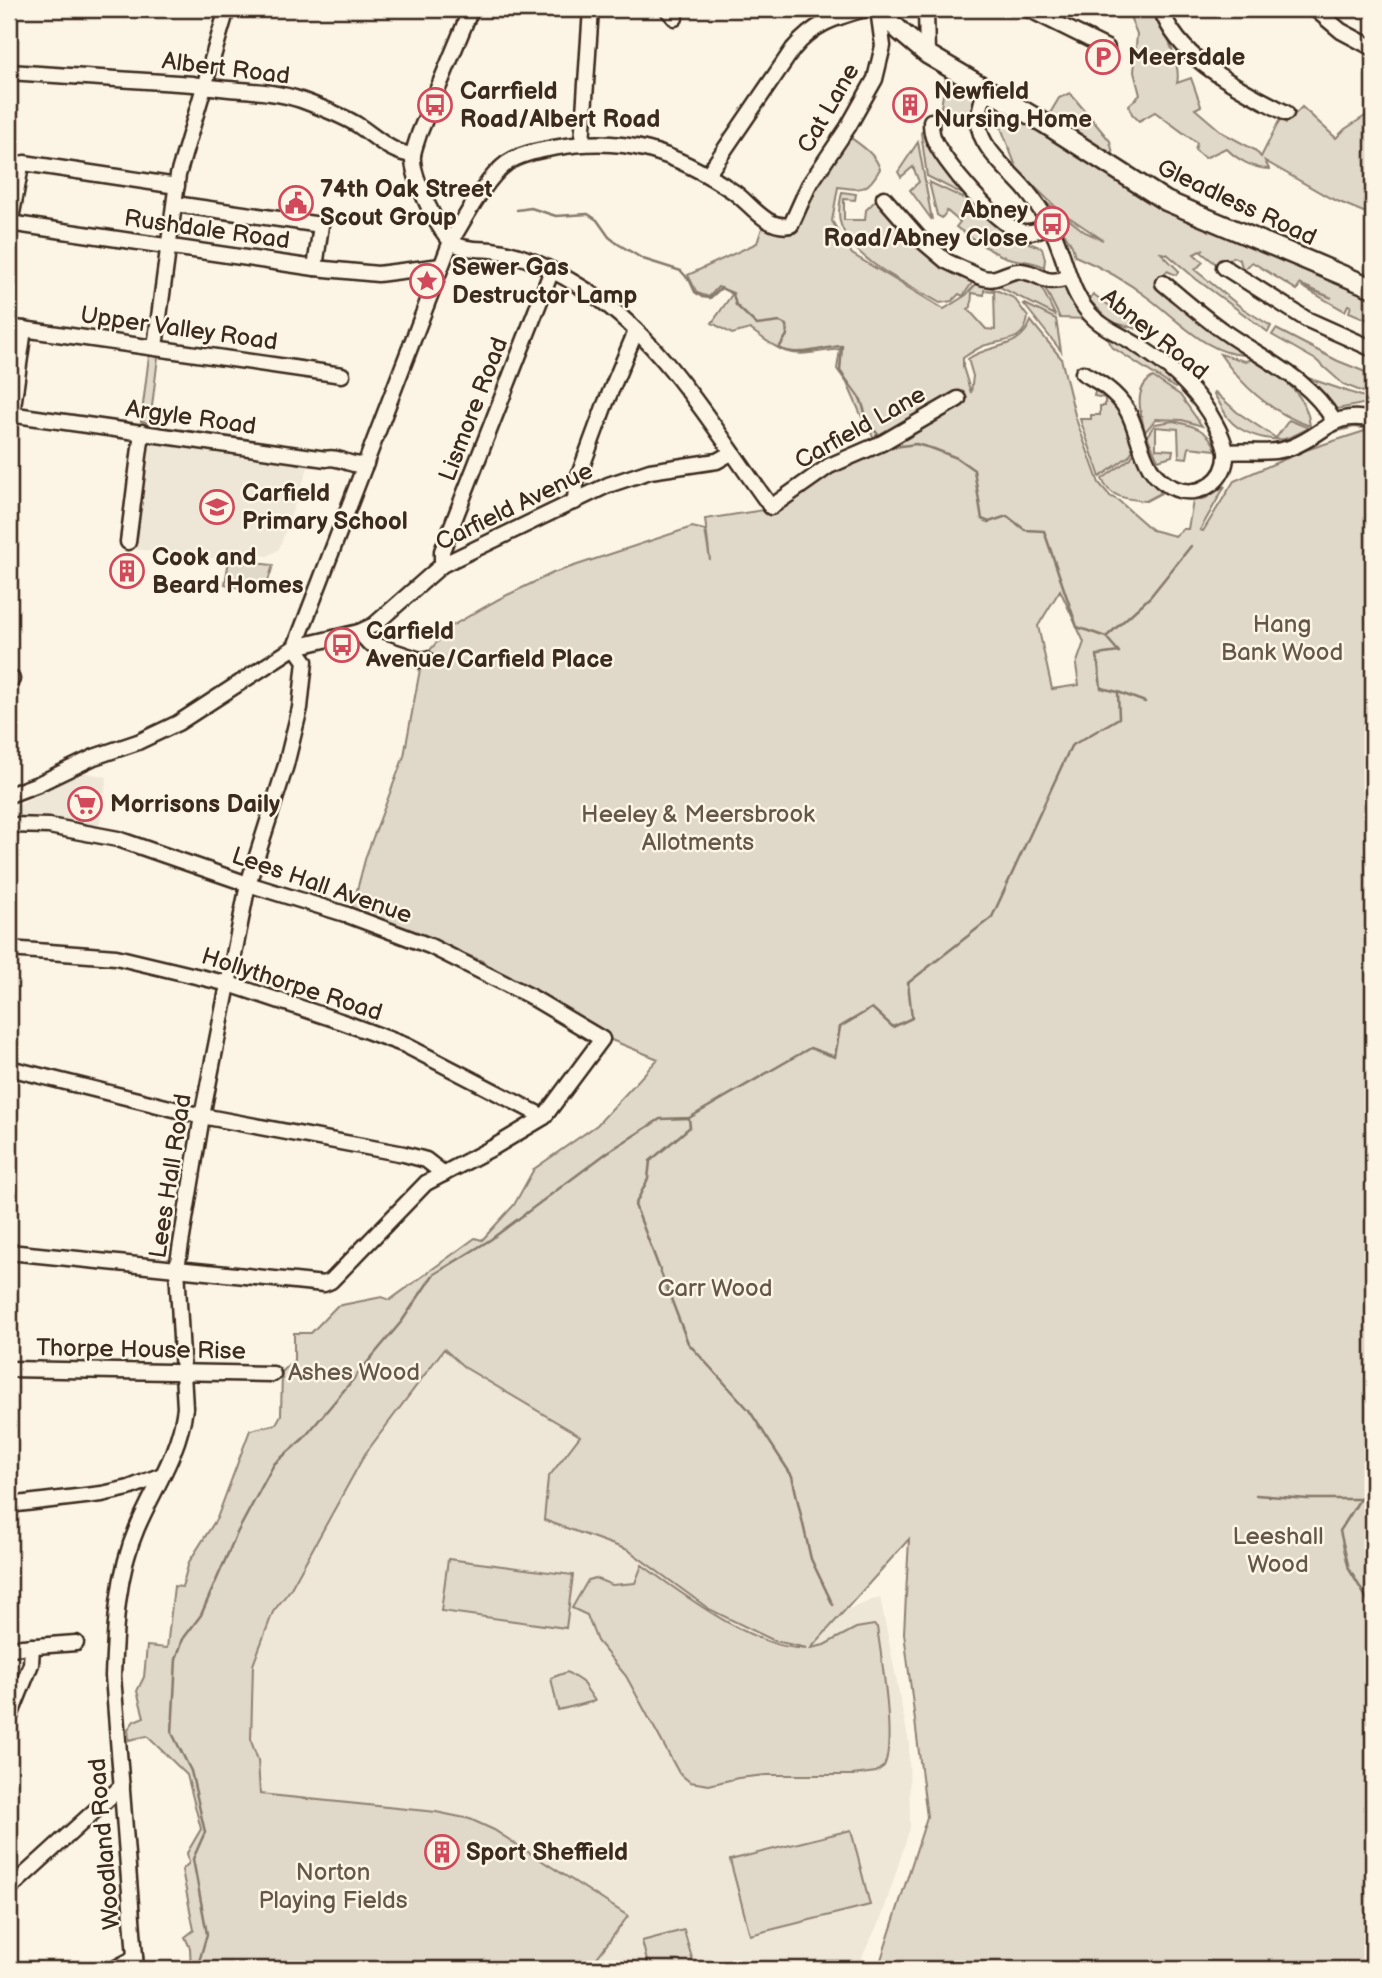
<svg xmlns="http://www.w3.org/2000/svg" width="1382" height="1978" font-family="'Balsamiq Sans',sans-serif">
  <rect width="100%" height="100%" fill="#fcf5e5"/>
  <filter id="ink" filterUnits="userSpaceOnUse"><feTurbulence type="fractalNoise" baseFrequency=".0143" numOctaves="2"/><feDisplacementMap in="SourceGraphic" scale="14" xChannelSelector="R" yChannelSelector="G"/><feConvolveMatrix kernelMatrix="1 2 1 2 8 2 1 2 1" color-interpolation-filters="sRGB"/></filter>
  <g filter="url(#ink)">
    <g fill="#eee6d6">
      <path d="M148 443 309 465 279 549 268 556 251 554 250 562 134 549Z"/>
      <path d="M76 771 107 777 98 835 9 825 10 811Z"/>
      <path d="M443 1348 464 1367 580 1436 548 1478 589 1535 628 1550 709 1609 810 1648 842 1612 880 1597 909 1743 910 1828 882 1916 856 1969H602L593 1964 627 1916 494 1830 456 1815 260 1794 258 1760 251 1742 253 1665 273 1612 290 1590 365 1454Z"/>
    </g>
    <g fill="#e0d8c8" stroke="#8e8173" stroke-width="2" fill-rule="evenodd">
      <path d="M1127 9H1155C1162 27 1182 63 1177 83L1191 78 1201 106 1195 109 1223 133 1255 150 1261 157 1280 119 1286 123 1302 107 1336 138 1345 129 1373 111V216L1330 198 1265 161 1269 169C1254 169 1236 159 1226 148L1205 158 1195 150 1197 143 1155 112 1139 121 1132 114 1129 105 1140 95 1134 72 1137 34Z"/>
      <path d="M946 76 979 96 975 134 972 133 962 114 941 107Z"/>
      <path d="M1070 93 1110 141 1116 166 1046 120 1059 98Z"/>
      <path d="M999 105 1041 129 1373 295V322L1349 312 1351 306 1348 305 1345 311 1301 286 1332 298 1300 284 1297 290 1252 262 1243 271 1240 260 1233 257 1221 268 1201 252 1204 249 1194 254 1203 262 1195 270 1242 308 1271 326 1268 332 1196 279 1167 254 1161 253 1179 271 1176 275 1167 271 1156 286 1249 355C1208 357 1178 319 1147 297 1125 280 1101 267 1075 256L1072 246 1046 202 1085 232 1103 240 1060 211 1023 176 1017 169 995 112Z"/>
      <path d="M929 119 966 192 962 194 927 176 921 133Z"/>
      <path d="M847 135C859 144 875 153 880 169 867 192 862 190 838 187L832 221 852 254 944 309 966 295 978 282 1014 298 1028 317C1025 344 1002 339 983 346 976 349 969 354 963 358V367L971 393 973 376 968 359C989 343 1020 351 1031 321L1061 358 1076 419 1099 483 1110 496 1119 501 1152 530 1175 536 1183 529H1188L1193 501 1206 498 1225 486 1200 530 1203 531 1234 481 1306 450 1371 429 1354 427 1320 436 1332 425 1373 423V430H1371L1373 433V1969H878L927 1817 904 1633 909 1539 811 1648 824 1645 856 1628 874 1625 877 1627C881 1655 896 1743 884 1766L876 1772 853 1775H766L738 1778 709 1785 690 1782 679 1773 626 1676 597 1641 587 1615 572 1608 588 1580 595 1578 612 1585 635 1583 642 1565C681 1593 758 1652 807 1648L775 1641 709 1609 628 1550 544 1520 548 1478 580 1436 464 1367 444 1349 365 1454 290 1590 273 1612 253 1665 251 1741 258 1760 260 1794 436 1812 470 1819 494 1830 628 1916 593 1963 602 1969H191L190 1948 185 1937 194 1930 182 1870 189 1863 187 1853 201 1829 187 1775 147 1736 129 1740 128 1729 134 1721 144 1717 137 1691 144 1677 147 1646 167 1648 174 1586 182 1587 189 1562 217 1518 250 1430 276 1424 281 1415 282 1372 294 1360V1333H311L337 1306 382 1297 390 1300 475 1238 482 1240 514 1205 534 1169 597 1125 658 1059 604 1037 482 961 352 909 366 856 404 756 421 664 423 658 450 627 499 599 553 573 692 527 705 530 710 560 705 519 770 509 839 468 882 450 865 424 847 383 837 369 840 349C790 356 791 359 750 329L732 334 712 323 733 293 718 287 709 297 697 293 688 275 757 243 764 222 793 226 804 195ZM984 290 994 291 995 330 986 329 968 309 971 307 972 293 984 295ZM1060 590 1084 642 1076 665 1079 685 1052 689 1038 626Z"/>
      <path d="M918 142 932 220 910 190 919 182 913 167 901 177 898 172Z"/>
      <path d="M929 182 963 198 969 195 1006 229 1005 231 1016 238 1042 248 1045 259 1044 267C1032 260 1019 262 1005 257 988 251 971 237 956 227L960 222 947 211 942 218 937 215Z"/>
      <path d="M842 192 856 194 855 200 844 199V220H865L866 210 878 198 974 280 963 296 959 294 952 301 940 303C908 284 854 262 841 225 837 215 840 202 842 192Z"/>
      <path d="M1018 274 1040 284 1055 315 990 282Z"/>
      <path d="M1044 286H1060L1066 288 1076 306 1086 319 1060 318Z"/>
      <path d="M1093 294 1145 331H1146L1111 322 1089 300Z"/>
      <path d="M1023 303 1056 319 1061 351Z"/>
      <path d="M1276 329 1338 361 1373 375V396L1343 384 1316 360 1272 335Z"/>
      <path d="M1104 331 1124 341 1180 382 1175 388 1112 347Z"/>
      <path d="M150 348 159 349 150 423 141 421Z"/>
      <path d="M1220 354 1245 361 1256 359C1280 376 1307 393 1310 426 1272 413 1242 386 1220 354Z"/>
      <path d="M1302 376 1373 400V402L1332 410Z"/>
      <path d="M1153 377 1180 395 1202 426 1182 420 1156 419 1145 432C1140 413 1133 388 1153 377Z"/>
      <path d="M1106 391 1120 407 1134 448 1129 456 1100 477 1080 419H1091V415H1100V406H1105V398L1094 396 1095 392Z"/>
      <path d="M1215 392 1237 412 1276 438 1289 420 1309 428C1301 432 1293 437 1284 439 1266 441 1239 433 1228 418 1223 410 1219 402 1214 394Z"/>
      <path d="M1173 421C1192 425 1210 430 1216 450L1189 447 1187 458 1179 457 1178 429 1156 427V449L1173 450 1172 456 1158 460 1147 436 1155 424Z"/>
      <path d="M1135 451 1161 493 1146 501C1128 499 1109 498 1102 479L1131 458Z"/>
      <path d="M229 560 273 565 264 594 225 584Z"/>
      <path d="M448 1559 573 1575 566 1628 441 1611Z"/>
      <path d="M567 1672 582 1682 595 1701 558 1710 551 1678Z"/>
      <path d="M851 1830 870 1905 750 1935 730 1860Z"/>
      <path d="M684 1930 695 1969H649L642 1941Z"/>
    </g>
    <g fill="none" stroke-linecap="round" stroke-linejoin="round">
      <g stroke="#85796b" stroke-width="2.5">
        <path d="M517 210 531 208 556 216 588 214 597 220 609 237 618 244 643 259 681 271 690 281 695 292 702 297 710 298 721 288 733 294 736 305 757 325 780 322 786 325 787 335 779 348C798 358 823 347 842 346L840 371 861 400 868 422 880 437"/>
        <path d="M891 445 894 447 916 444 934 449 957 458 974 470 982 519 989 522 1007 516 1025 530 1044 531 1077 627 1106 637 1119 652 1097 655 1101 688 1118 692 1145 702"/>
        <path d="M1106 637 1150 597 1191 546"/>
        <path d="M689 1119 690 1127 650 1161 648 1179 635 1205 688 1343 749 1410 792 1476 811 1559 833 1605"/>
        <path d="M1373 1491 1360 1499 1340 1531 1349 1569 1373 1609"/>
        <path d="M1256 1495 1308 1499H1360"/>
        <path d="M197 1969 207 1934 193 1859 205 1832 191 1771 172 1733 176 1659 183 1639 201 1615 237 1533 274 1464 304 1438 402 1321 433 1275 490 1240 608 1152 660 1119 689 1118 810 1048 835 1057 840 1027 872 1008 893 1027 912 1018 908 983 992 917 1071 746 1119 718 1118 692"/>
      </g>
      <g stroke="#3b2a1e" stroke-width="19">
        <g id="minor">
          <path d="M471 9 419 134C417 141 414 148 413 155 411 175 436 227 451 241 461 250 479 249 492 250 521 253 551 269 576 284 659 331 715 431 771 507L829 466 882 443 958 399"/>
          <path d="M667 9 675 18"/>
          <path d="M926 9 927 54"/>
          <path d="M1028 9 1107 48"/>
          <path d="M1161 9C1180 62 1240 88 1286 113"/>
          <path d="M1315 9 1341 31 1373 48"/>
          <path d="M9 72 193 84C229 92 266 88 301 100 320 107 339 114 356 124 375 136 390 153 413 155"/>
          <path d="M986 89C981 103 977 116 980 131 984 150 1012 174 1025 189 1034 200 1043 212 1049 224 1067 255 1067 294 1095 319 1108 331 1126 337 1140 347 1167 364 1192 386 1209 413 1216 425 1224 438 1226 452 1228 480 1200 498 1176 489 1140 476 1142 436 1127 410 1116 392 1101 383 1083 373"/>
          <path d="M931 121C931 126 931 131 933 137 941 160 1000 230 1024 232 1034 233 1041 229 1050 225"/>
          <path d="M582 143 591 9"/>
          <path d="M708 174 793 49C815 23 834 18 865 9"/>
          <path d="M884 198 920 239 946 261 978 276C997 285 1007 269 1021 271 1045 274 1039 286 1069 278"/>
          <path d="M175 204 321 225 315 268"/>
          <path d="M9 223 315 268 378 274 441 266"/>
          <path d="M10 224 21 166 24 163 177 186"/>
          <path d="M1224 267 1306 319 1373 349"/>
          <path d="M1163 283C1184 300 1204 318 1226 333 1265 360 1310 379 1334 421"/>
          <path d="M9 327 342 375"/>
          <path d="M155 347 178 175 227 9"/>
          <path d="M9 414 326 459C339 455 351 468 366 464"/>
          <path d="M12 414 24 329"/>
          <path d="M1226 452C1248 450 1271 455 1292 447 1326 434 1332 410 1373 420"/>
          <path d="M575 502 576 483 604 407 636 331"/>
          <path d="M128 542 142 432"/>
          <path d="M442 565V551L552 270"/>
          <path d="M359 632 369 643 420 660 426 659"/>
          <path d="M295 647 359 632 374 625 442 565 608 485 650 471 717 461 731 453"/>
          <path d="M9 679H12"/>
          <path d="M9 795 38 784 94 757 138 742 178 723 295 647 451 241C466 217 485 179 507 163 520 154 538 151 553 148 624 134 675 152 734 192 752 205 767 230 791 225L809 185 848 127 875 79 883 46 878 9"/>
          <path d="M9 825 49 826 118 839 248 884 345 914 430 946 528 995 602 1039 544 1117 494 1147 426 1183 331 1281 324 1284 9 1252"/>
          <path d="M9 949 116 957 229 984 340 1021 405 1045 544 1117"/>
          <path d="M9 1068 202 1116 404 1154 426 1160 444 1174"/>
          <path d="M9 1369 273 1374"/>
          <path d="M9 1505 102 1494 129 1488 162 1475"/>
          <path d="M9 1648 76 1643"/>
          <path d="M9 1719 31 1664 32 1646"/>
          <path d="M9 1889 122 1786"/>
          <path d="M114 1969 135 1958"/>
          <path d="M136 1969 113 1676C115 1627 117 1574 137 1528 155 1486 179 1454 185 1408L177 1268 202 1116 248 884 286 765 300 708 305 661 295 647"/>
        </g>
      </g>
      <g stroke="#3b2a1e" stroke-width="23">
        <path id="major" d="M877 9 901 32 927 54 1044 123 1166 201 1373 288"/>
      </g>
      <use href="#minor" stroke="#fcf5e5" stroke-width="14"/>
      <use href="#major" stroke="#fcf5e5" stroke-width="18"/>
    </g>
  </g>
  <defs>
    <g id="parking-ring" transform="scale(1.75)"><circle r="9.5" fill="#fcf5e5" stroke="#d1495b" stroke-width="1.5"/><path d="M-3.5-5.5H1a3.5 3.5 0 0 1 0 7H-1V5.5H-3.5ZM-1-3.4V-.6H.8a1.4 1.4 0 0 0 0-2.8Z" fill="#d1495b"/></g>
    <g id="bus-ring" transform="scale(1.75)"><circle r="9.5" fill="#fcf5e5" stroke="#d1495b" stroke-width="1.5"/><path d="M-5-6H5V4H4V6H2V4H-2V6H-4V4H-5ZM-3.5-4V0h7V-4ZM-3.5 1.2v1.5H-2V1.2ZM2 1.2v1.5H3.5V1.2Z" fill="#d1495b"/></g>
    <g id="building-ring" transform="scale(1.75)"><circle r="9.5" fill="#fcf5e5" stroke="#d1495b" stroke-width="1.5"/><path d="M-4-6H4V6H1V3H-1V6H-4ZM-2.5-4.3h1.7v1.8h-1.7ZM.8-4.3h1.7v1.8H.8ZM-2.5-1h1.7V.8h-1.7ZM.8-1h1.7V.8H.8Z" fill="#d1495b"/></g>
    <g id="civic-ring" transform="scale(1.75)"><circle r="9.5" fill="#fcf5e5" stroke="#d1495b" stroke-width="1.5"/><path d="M-.6-6.5H3V-4.5H.6V-3L4-1V1h2V6H-6V1h2V-1L-.6-3ZM-1.2 2.5V6h2.4V2.5Z" fill="#d1495b"/></g>
    <g id="sight-ring" transform="scale(1.75)"><circle r="9.5" fill="#fcf5e5" stroke="#d1495b" stroke-width="1.5"/><path d="M0-6L1.8-2.2L6-1.7L2.9 1.2L3.7 5.4L0 3.3L-3.7 5.4L-2.9 1.2L-6-1.7L-1.8-2.2Z" fill="#d1495b"/></g>
    <g id="school-ring" transform="scale(1.75)"><circle r="9.5" fill="#fcf5e5" stroke="#d1495b" stroke-width="1.5"/><path d="M0-5L7-2L0 1L-7-2ZM-4 1L0 2.5L4 1V4Q0 6-4 4Z" fill="#d1495b"/></g>
    <g id="supermarket-ring" transform="scale(1.75)"><circle r="9.5" fill="#fcf5e5" stroke="#d1495b" stroke-width="1.5"/><path d="M-6-5.5h2.5l.6 2H6L4.5 2H-2.5L-4.4-4H-6ZM-1.5 3.2a1.3 1.3 0 1 0 .1 0ZM3 3.2a1.3 1.3 0 1 0 .1 0Z" fill="#d1495b"/></g>
  </defs>
  <g fill-rule="evenodd">
    <use href="#parking-ring" x="1103" y="57"/>
    <use href="#bus-ring" x="435" y="105"/>
    <use href="#building-ring" x="910" y="105"/>
    <use href="#civic-ring" x="296" y="203"/>
    <use href="#bus-ring" x="1052" y="224"/>
    <use href="#sight-ring" x="427" y="281"/>
    <use href="#school-ring" x="217" y="507"/>
    <use href="#building-ring" x="127" y="571"/>
    <use href="#bus-ring" x="342" y="645"/>
    <use href="#supermarket-ring" x="85" y="804"/>
    <use href="#building-ring" x="442" y="1852"/>
  </g>
  <g text-anchor="middle" stroke-width="5" stroke-linejoin="round" paint-order="stroke">
    <g font-size="24" font-weight="bold" fill="#3b2a1e" stroke="#fcf5e5" text-anchor="start">
      <text x="1128" y="65">Meersdale</text>
      <text x="460" y="99">Carrfield<tspan x="460" dy="28">Road/Albert Road</tspan></text>
      <text x="934" y="99">Newfield<tspan x="934" dy="28">Nursing Home</tspan></text>
      <text x="320" y="197">74th Oak Street<tspan x="320" dy="28">Scout Group</tspan></text>
      <text x="1028" y="218" text-anchor="end">Abney<tspan x="1028" dy="28">Road/Abney Close</tspan></text>
      <text x="452" y="275">Sewer Gas<tspan x="452" dy="28">Destructor Lamp</tspan></text>
      <text x="242" y="501">Carfield<tspan x="242" dy="28">Primary School</tspan></text>
      <text x="152" y="565">Cook and<tspan x="152" dy="28">Beard Homes</tspan></text>
      <text x="366" y="639">Carfield<tspan x="366" dy="28">Avenue/Carfield Place</tspan></text>
      <text x="110" y="812">Morrisons Daily</text>
      <text x="466" y="1860">Sport Sheffield</text>
    </g>
    <g font-size="24" fill="#3b2a1e" stroke="#fcf5e5">
      <text transform="translate(226 68) rotate(7)" y="8">Albert Road</text>
      <text transform="translate(828 108) rotate(-60)" y="8">Cat Lane</text>
      <text transform="translate(1237 202) rotate(25)" y="8">Gleadless Road</text>
      <text transform="translate(207 229) rotate(8)" y="8">Rushdale Road</text>
      <text transform="translate(179 328) rotate(8)" y="8">Upper Valley Road</text>
      <text transform="translate(1155 334) rotate(39)" y="8">Abney Road</text>
      <text transform="translate(473 409) rotate(-69)" y="8">Lismore Road</text>
      <text transform="translate(191 417) rotate(8)" y="8">Argyle Road</text>
      <text transform="translate(860 427) rotate(-29)" y="8">Carfield Lane</text>
      <text transform="translate(514 506) rotate(-26)" y="8">Carfield Avenue</text>
      <text transform="translate(322 885) rotate(19)" y="8">Lees Hall Avenue</text>
      <text transform="translate(292 984) rotate(18)" y="8">Hollythorpe Road</text>
      <text transform="translate(170 1176) rotate(-81)" y="8">Lees Hall Road</text>
      <text transform="translate(141 1349) rotate(1)" y="8">Thorpe House Rise</text>
      <text transform="translate(104 1844) rotate(-95)" y="8">Woodland Road</text>
    </g>
    <g font-size="24" fill="#645648" stroke="#fcf5e5">
      <text x="1282" y="632">Hang<tspan x="1282" dy="28">Bank Wood</tspan></text>
      <text x="698" y="822">Heeley &amp; Meersbrook<tspan x="698" dy="28">Allotments</tspan></text>
      <text x="715" y="1296">Carr Wood</text>
      <text x="354" y="1380">Ashes Wood</text>
      <text x="1278" y="1544">Leeshall<tspan x="1278" dy="28">Wood</tspan></text>
      <text x="333" y="1880">Norton<tspan x="333" dy="28">Playing Fields</tspan></text>
    </g>
  </g>
  <rect width="1382" height="1978" fill="none" stroke="#fcf5e5" stroke-width="35"/>
  <rect x="18" y="18" width="1347" height="1943" fill="none" stroke="#3b2a1e" stroke-width="2.5" filter="url(#ink)"/>
</svg>
